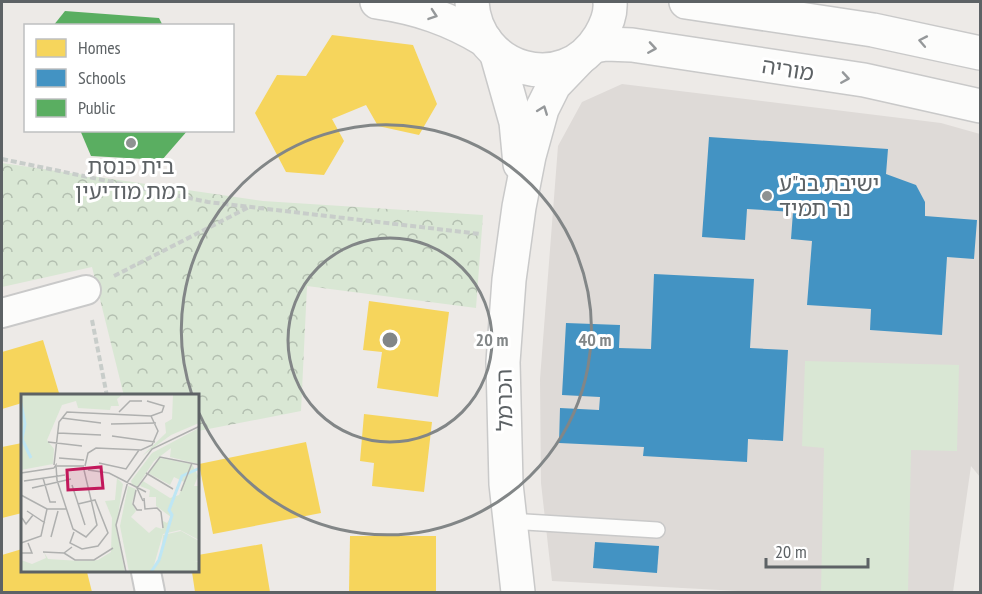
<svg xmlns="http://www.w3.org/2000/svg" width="982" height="594" font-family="'PT Sans Narrow','Noto Sans Hebrew',sans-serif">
  <defs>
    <pattern id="forest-crowns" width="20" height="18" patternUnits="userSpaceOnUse" patternTransform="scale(1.5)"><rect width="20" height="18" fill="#d9e7d4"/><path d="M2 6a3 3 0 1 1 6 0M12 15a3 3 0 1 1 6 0" fill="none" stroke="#b3bfb0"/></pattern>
  </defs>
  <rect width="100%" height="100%" fill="#edeae7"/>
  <path fill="#dedad7" d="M622 84 941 123 980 134V477L971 466 953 592H757L552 581 541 483 540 379 558 146 582 102Z"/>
  <path fill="url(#forest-crowns)" d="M2 163 263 201 483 215 476 308 307 286 301 411 198 431V396H124L92 267 2 287Z"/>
  <path fill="#d9e7d4" d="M805 361 959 365 957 451 911 450 908 592H821L824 448 802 446Z"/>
  <g fill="#f6d55c">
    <path d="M332 35 413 45 437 104 419 135 378 126 366 105 332 119 344 141 324 175 286 172 255 113 277 75 306 76Z"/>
    <path d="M369 301 449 312 438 397 377 388 382 352 363 350Z"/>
    <path d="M43 340 59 393 47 396H22V403L2 409V352Z"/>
    <path d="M364 414 432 422 424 492 372 486 374 463 360 461Z"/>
    <path d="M306 442 321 513 213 534 199 464Z"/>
    <path d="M22 443V513L2 518V447Z"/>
    <path d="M350 536H436V592H349Z"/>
    <path d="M262 544 270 592H195L192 572H198V555Z"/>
    <path d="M22 549V572H87L92 592H2V555Z"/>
  </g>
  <g fill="#4393c3">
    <path d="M709 137 888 149 886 174 916 185 925 202V216L977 220 974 259 947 257 942 335 870 330 871 309 807 305 812 241 791 239 793 212 747 209 745 240 702 237Z"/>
    <path d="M654 274 754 279 750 348 788 350 783 441 748 439 747 462 643 456 644 447 559 443 560 408 599 410 600 397 562 395 566 323 620 325 619 348 651 349Z"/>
    <path d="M595 542 659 546 657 573 593 568Z"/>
  </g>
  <g fill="#5aae61">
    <path d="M65 11 159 18 163 26H53Z"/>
    <path d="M80 130H188L162 160 91 156Z"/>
  </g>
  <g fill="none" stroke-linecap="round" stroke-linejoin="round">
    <g stroke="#c9c9c9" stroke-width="18">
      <path id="service" d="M509 521 657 530"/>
    </g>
    <g stroke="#c9c9c9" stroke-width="32">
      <g id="minor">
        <path d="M2 313 86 290"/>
        <path d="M146 572 150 592"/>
      </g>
    </g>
    <g stroke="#c9c9c9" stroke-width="36">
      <g id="tertiary">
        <path d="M377 2C418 8 450 19 485 40"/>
        <path d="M472 2C476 70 563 97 600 36 606 26 611 13 610 2"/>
        <path d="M686 2 873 30 980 53"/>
        <path d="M594 46 606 44 632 45 864 80 980 106"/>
        <path d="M497 55 516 122 520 164"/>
        <path d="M518 592 506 484 503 362 509 280 519 207 529 156 542 109 554 85 578 60"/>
      </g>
    </g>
    <g stroke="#c8cdca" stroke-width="4" stroke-dasharray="6 3" stroke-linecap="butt">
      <path d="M2 159 208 202 480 234"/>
      <path d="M114 276 249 207"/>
      <path d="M92 320 107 396"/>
    </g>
    <use href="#service" stroke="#fcfcfb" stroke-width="15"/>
    <use href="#minor" stroke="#fcfcfb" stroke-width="28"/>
    <use href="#tertiary" stroke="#fcfcfb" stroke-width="33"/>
  </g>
  <defs><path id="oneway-chevron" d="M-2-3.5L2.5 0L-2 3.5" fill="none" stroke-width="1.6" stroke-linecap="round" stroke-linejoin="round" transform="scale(1.5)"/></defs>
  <g stroke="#95989a">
    <use href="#oneway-chevron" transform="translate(433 15) rotate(19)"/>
    <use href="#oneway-chevron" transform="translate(923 41) rotate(-169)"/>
    <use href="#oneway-chevron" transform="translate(652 48) rotate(9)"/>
    <use href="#oneway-chevron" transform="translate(845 78) rotate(9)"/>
    <use href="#oneway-chevron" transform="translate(543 110) rotate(-69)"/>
  </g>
  <g fill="none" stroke="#828687" stroke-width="3">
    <circle cx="390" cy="340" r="102"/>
    <path d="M192 395A205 205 0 1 1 199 413"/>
  </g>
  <g fill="#8f9292" stroke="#fff" stroke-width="2">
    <circle cx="131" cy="143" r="6"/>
    <circle cx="767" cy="196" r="6"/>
  </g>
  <g text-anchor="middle" stroke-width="6" stroke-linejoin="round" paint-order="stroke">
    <g font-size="22" fill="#5d6265" stroke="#fff">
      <text transform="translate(788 69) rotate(9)" y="8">מוריה</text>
      <text transform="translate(504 400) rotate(-91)" y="8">הכרמל</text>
    </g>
    <g font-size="22" fill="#5d6265" stroke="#fff">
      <text x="131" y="174">בית כנסת<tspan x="131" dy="25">רמת מודיעין</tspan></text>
      <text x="779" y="191" text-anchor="start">ישיבת בנ"ע<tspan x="779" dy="25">נר תמיד</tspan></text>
    </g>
  </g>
  <g transform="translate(21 394)">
    <rect width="178" height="178" fill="#edeae7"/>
    <path d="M0 0H102L96 5 98 12H90L89 16 57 14 55 7 41 11 26 46 33 55 32 70 0 76ZM152 0H178V29L150 41 121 62 145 39 144 29 151 25ZM178 34 177 70 149 63 150 54 133 67 116 93 111 90 110 87 131 59ZM139 64 170 70 163 88 153 83 149 91 127 79ZM171 70 177 82 173 92H178V146L159 136 142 140 131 178H108L99 132 107 92 115 95 111 109 115 117 110 123 128 139 135 133 141 135 142 127 146 129 150 123 135 112V103H128L129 96 119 92 122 87 149 104 158 101ZM96 84 102 90 95 134 104 178H0V166L11 170 25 164 23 158 27 165 59 167 77 166 90 158 91 124 84 107 94 106Z" fill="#d9e7d4"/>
    <path d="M160 137 178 147V167H174L178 168V178H131L140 159 142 141Z" fill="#d9e7d4"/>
    <path fill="none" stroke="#bee6f4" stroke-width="3" d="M0 9 4 30 1 45 10 64M130 178 138 166 151 121 148 116 158 90 161 82 179 74"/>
    <path fill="none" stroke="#afb0af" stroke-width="1.5" d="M126 7 143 12 141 18 130 22M98 18 109 7H121M41 24 80 29M90 30 135 29M37 39 80 41M91 42 134 48M27 48 61 52M38 64 63 66M78 69 105 75 118 56M33 71 38 28 46 18 130 22M36 72H63M64 72 67 59 75 54 120 56 131 51 137 37 130 22M33 74 35 71 36 86 52 135 65 143 76 131 63 76M67 76 88 79 125 98M0 79 33 74M125 79 152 95M22 84 29 108H35M3 87 44 81M51 91 64 131M11 94 50 85M115 96 112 110 116 116H121M160 97 171 69M0 101 26 115H45M123 104 124 115 136 114 140 118 142 134M122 107 116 94 139 63 179 71M6 117 24 129M1 124 5 130 12 121M53 138 49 149 61 155 77 152 87 139 74 106 57 110M30 143 37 117M0 149 20 142 26 115M22 158 43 159 51 153M0 159H11L7 149M43 159 54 166H73L92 154M105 178 95 131 107 87 131 55 179 32"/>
    <path fill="#c2185b" fill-opacity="0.15" stroke="#c2185b" stroke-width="3" d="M80 73 82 94 47 96 46 76Z"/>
    <rect width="178" height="178" fill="none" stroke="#5d6265" stroke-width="3"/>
  </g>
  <circle cx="390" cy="340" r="9" fill="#828687" stroke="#fff" stroke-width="3"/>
  <g font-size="18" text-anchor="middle" font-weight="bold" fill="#828687" stroke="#fff" stroke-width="6" stroke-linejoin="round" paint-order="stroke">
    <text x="492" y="346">20 m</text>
    <text x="595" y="346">40 m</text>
  </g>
  <rect width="982" height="594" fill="none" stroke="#5d6265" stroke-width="6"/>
  <rect x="24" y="24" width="210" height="108" fill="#ffffff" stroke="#bec0c1" stroke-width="1.5"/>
  <rect x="36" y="39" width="30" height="18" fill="#f6d55c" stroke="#bec0c1" stroke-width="1.5"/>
  <text x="78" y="54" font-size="18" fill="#5d6265">Homes</text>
  <rect x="36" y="69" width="30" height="18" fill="#4393c3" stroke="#bec0c1" stroke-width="1.5"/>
  <text x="78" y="84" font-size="18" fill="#5d6265">Schools</text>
  <rect x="36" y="99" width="30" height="18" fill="#5aae61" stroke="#bec0c1" stroke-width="1.5"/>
  <text x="78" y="114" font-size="18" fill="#5d6265">Public</text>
  <path d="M766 558v9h102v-9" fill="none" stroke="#5d6265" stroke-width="3"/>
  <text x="775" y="558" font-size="18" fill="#5d6265" stroke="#ffffff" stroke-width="4.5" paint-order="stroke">20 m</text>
</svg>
